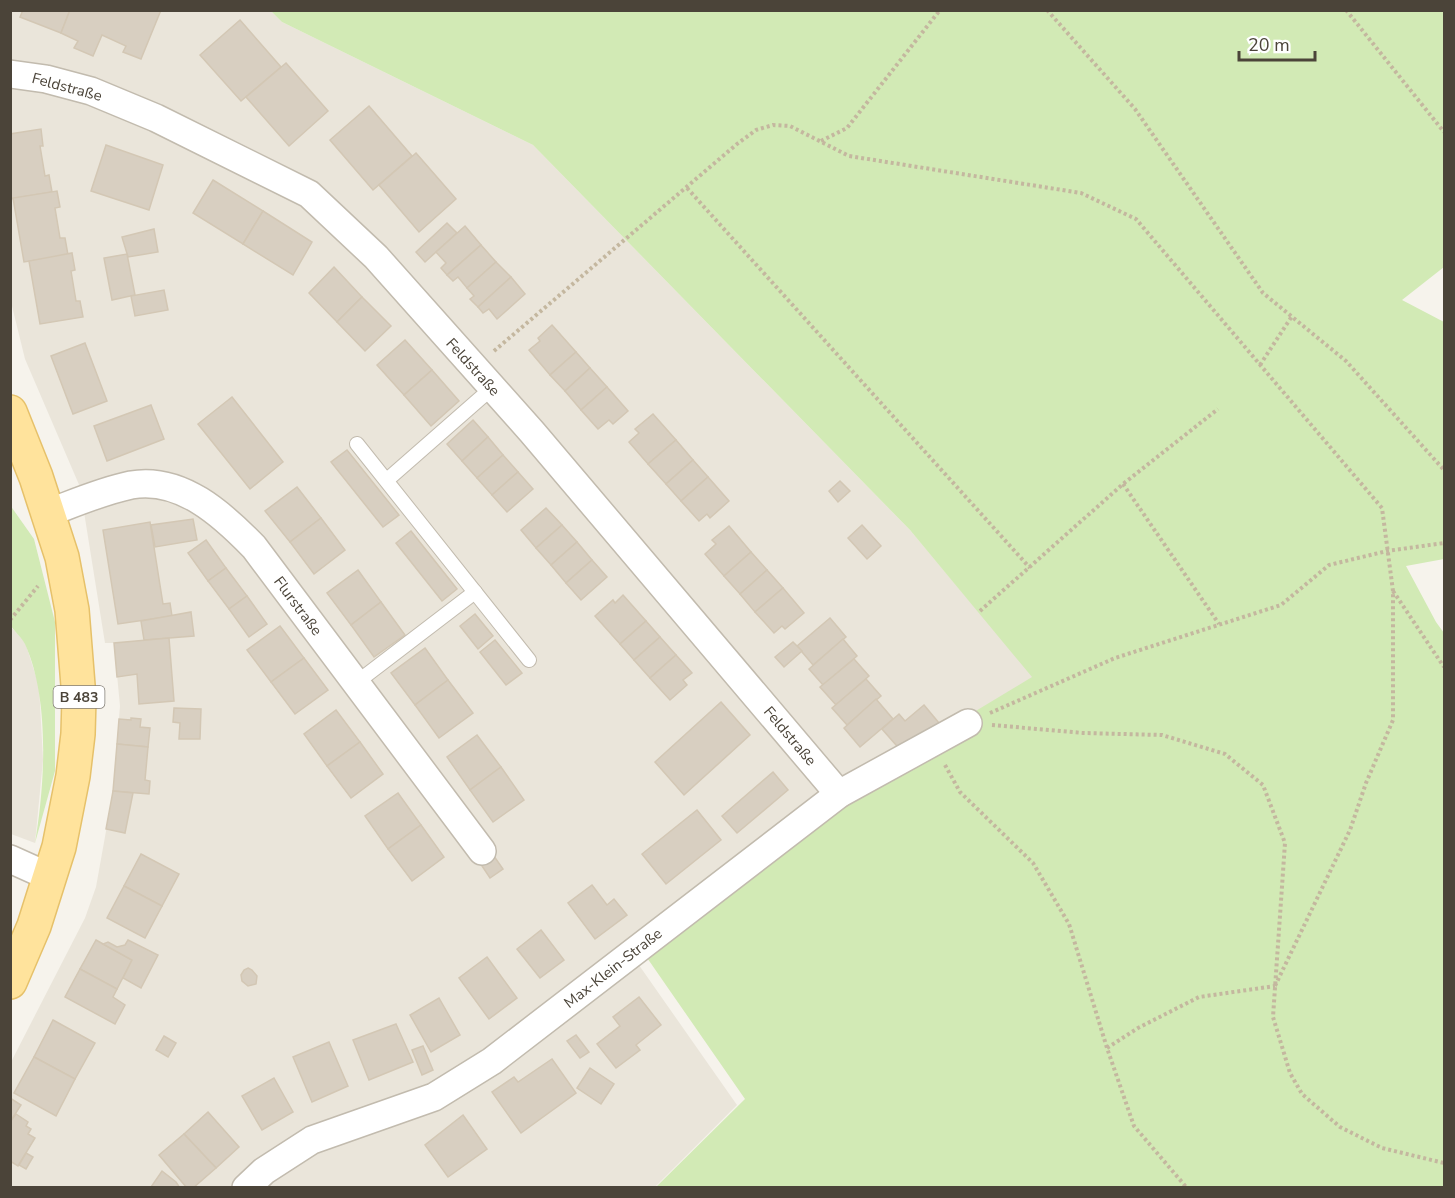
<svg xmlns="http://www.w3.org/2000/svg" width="1455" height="1198" font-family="'Nunito Sans',sans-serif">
  <rect width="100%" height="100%" fill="#f6f3ec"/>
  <g fill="#eae5da">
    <path d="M10 11H271L282 22 533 145 910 530 1033 677 634 958 737 1105 655 1187H11V1062L85 918 96 887 113 792 120 706 114 643H105L80 487 25 359 11 302Z"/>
    <path d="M10 626 25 642 39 686 43 760 35 843 11 834Z"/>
  </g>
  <g fill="#d2eab5">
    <path d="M271 11H1444V267L1402 300 1444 322V559L1406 566 1436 622 1444 633V1187H656L745 1099 643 952 848 788 1032 677 910 530 533 145 282 22Z"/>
    <path d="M10 505 34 539 55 622V771L35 843C45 784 50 699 25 644 22 638 15 632 11 626Z"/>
  </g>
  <g fill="#d8cfc1" stroke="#d3c7b4" stroke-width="1.5">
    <path d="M23 10H70L61 33 20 17Z"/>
    <path d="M70 10H161L141 59 123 52 126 46 102 35 93 56 74 48 78 41 61 33Z"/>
    <path d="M240 20 281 67 241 101 200 55Z"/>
    <path d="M286 63 328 111 289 146 246 97Z"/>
    <path d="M369 106 412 156 373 190 330 140Z"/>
    <path d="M41 129 43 146H40L45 176 49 175 52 192 10 199V134Z"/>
    <path d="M106 145 163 165 149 210 91 191Z"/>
    <path d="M416 153 456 199 419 232 379 185Z"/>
    <path d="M213 180 263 211 243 244 193 213Z"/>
    <path d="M57 191 60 207 55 208 60 238H65L68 255 24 262 13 198Z"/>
    <path d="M263 211 312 242 293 275 243 244Z"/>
    <path d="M447 223 457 233 425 262 416 252Z"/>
    <path d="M465 226 481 245 447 275 441 268 446 263 436 252Z"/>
    <path d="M154 229 158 252 128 257 122 237Z"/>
    <path d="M481 245 496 262 467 288 458 277 453 281 447 275Z"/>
    <path d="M72 253 75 270 71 271 76 301H80L83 317 40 324 29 261Z"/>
    <path d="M127 254 135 295 112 300 104 258Z"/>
    <path d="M496 262 511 277 478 307 470 299 474 296 467 288Z"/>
    <path d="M334 267 362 297 337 322 309 293Z"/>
    <path d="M511 277 525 294 497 319 489 309 483 313 478 307Z"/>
    <path d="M164 290 168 310 135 316 131 296Z"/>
    <path d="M362 297 391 326 365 351 337 322Z"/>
    <path d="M552 325 576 352 550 375 529 350 540 341 538 338Z"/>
    <path d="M405 340 432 370 404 395 377 365Z"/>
    <path d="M85 343 107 401 73 414 51 356Z"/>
    <path d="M576 352 590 368 565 391 550 375Z"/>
    <path d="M590 368 607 387 581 410 565 391Z"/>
    <path d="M432 370 459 401 431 426 404 395Z"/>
    <path d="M607 387 628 411 613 424 609 420 598 429 581 410Z"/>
    <path d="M232 397 283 462 250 489 198 424Z"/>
    <path d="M151 405 164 439 107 461 94 426Z"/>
    <path d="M653 414 676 440 648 464 629 442 639 433 635 429Z"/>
    <path d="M473 420 488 437 462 461 447 444Z"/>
    <path d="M488 437 503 455 477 478 462 461Z"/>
    <path d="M676 440 693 460 666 484 648 464Z"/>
    <path d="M347 450 399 515 383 527 331 462Z"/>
    <path d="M503 455 518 472 492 495 477 478Z"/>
    <path d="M693 460 708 477 681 501 666 484Z"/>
    <path d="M518 472 533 489 507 512 492 495Z"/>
    <path d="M708 477 729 501 710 518 707 514 699 521 681 501Z"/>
    <path d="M840 481 850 491 838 502 829 491Z"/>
    <path d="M297 487 321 518 290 542 265 511Z"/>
    <path d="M546 508 562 525 536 548 521 530Z"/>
    <path d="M321 518 345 550 314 574 290 542Z"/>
    <path d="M193 519 197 540 155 547 151 525Z"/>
    <path d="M150 522 163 604 170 603 172 616 118 624 103 530Z"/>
    <path d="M562 525 577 542 551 565 536 548Z"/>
    <path d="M862 525 881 546 867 559 848 538Z"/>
    <path d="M729 526 751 552 724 576 705 554 716 544 712 540Z"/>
    <path d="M411 531 457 589 442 601 396 543Z"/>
    <path d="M206 540 226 568 208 581 188 553Z"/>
    <path d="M577 542 592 560 566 583 551 565Z"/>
    <path d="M751 552 767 570 740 594 724 576Z"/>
    <path d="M592 560 607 577 581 600 566 583Z"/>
    <path d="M226 568 247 596 229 609 208 581Z"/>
    <path d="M358 570 381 602 351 625 327 593Z"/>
    <path d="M767 570 783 588 755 612 740 594Z"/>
    <path d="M783 588 804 613 785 629 782 626 774 633 755 612Z"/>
    <path d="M623 595 646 621 620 644 595 616 613 600 615 603Z"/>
    <path d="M247 596 267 624 249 637 229 609Z"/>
    <path d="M381 602 405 635 374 657 351 625Z"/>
    <path d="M191 612 194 636 144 640 141 621Z"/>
    <path d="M475 614 493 636 478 649 460 626Z"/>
    <path d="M830 618 846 637 813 665 797 646Z"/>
    <path d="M646 621 660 637 634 660 620 644Z"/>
    <path d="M280 626 304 658 271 682 247 650Z"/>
    <path d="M660 637 676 655 650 678 634 660Z"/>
    <path d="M169 638 174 701 139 704 137 674 117 677 114 643Z"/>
    <path d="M843 639 857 656 823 685 809 669Z"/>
    <path d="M495 640 522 673 506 685 480 652Z"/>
    <path d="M793 642 802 651 784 667 775 657Z"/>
    <path d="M425 648 448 680 415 705 391 673Z"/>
    <path d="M676 655 692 673 683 680 687 685 670 700 650 678Z"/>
    <path d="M304 658 328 690 295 714 271 682Z"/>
    <path d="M854 659 869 676 836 705 820 687Z"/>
    <path d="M866 679 881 696 847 725 832 708Z"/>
    <path d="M448 680 473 713 439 738 415 705Z"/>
    <path d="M876 699 893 719 860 747 844 728Z"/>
    <path d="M721 702 750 735 684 795 655 762Z"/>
    <path d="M924 705 939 723 903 753 882 729 899 714 905 721Z"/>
    <path d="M174 708 201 709 200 739H179L180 723 173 722Z"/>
    <path d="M336 710 360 742 327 766 304 734Z"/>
    <path d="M131 718 141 719 140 727 150 728 148 747 117 744 119 719 131 720Z"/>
    <path d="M477 735 501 767 470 790 447 757Z"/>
    <path d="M360 742 383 774 351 798 327 766Z"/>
    <path d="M117 744 148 747 145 780 150 781 149 794 113 791Z"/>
    <path d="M501 767 524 800 493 822 470 790Z"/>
    <path d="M773 772 788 790 737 833 722 816Z"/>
    <path d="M113 791 133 793 125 833 106 829Z"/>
    <path d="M398 793 421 825 388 849 365 816Z"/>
    <path d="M697 810 721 840 666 884 642 854Z"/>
    <path d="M421 825 444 857 412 881 388 849Z"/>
    <path d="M489 849 503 869 490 878 476 857Z"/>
    <path d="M141 854 179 874 162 906 124 886Z"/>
    <path d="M592 885 607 905 614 899 627 915 595 939 568 903Z"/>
    <path d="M124 886 162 906 145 938 107 918Z"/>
    <path d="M541 930 564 960 540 978 517 949Z"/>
    <path d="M96 940 132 960 117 989 80 969Z"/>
    <path d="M128 940 158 955 141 988 123 978 132 960 103 944 108 942 117 947 125 945Z"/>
    <path d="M487 957 517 998 489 1019 459 978Z"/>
    <path d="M248 968 252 970 257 976 256 984 248 986 242 981 241 975 244 970Z"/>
    <path d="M80 969 117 989 113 997 125 1005 115 1024 65 997Z"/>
    <path d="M639 997 661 1025 636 1045 640 1050 616 1068 597 1044 620 1026 613 1017Z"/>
    <path d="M439 998 460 1035 431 1052 410 1015Z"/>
    <path d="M53 1020 95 1043 75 1079 34 1057Z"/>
    <path d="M396 1024 413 1062 369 1080 353 1040Z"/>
    <path d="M576 1035 589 1052 580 1058 567 1041Z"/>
    <path d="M164 1036 176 1043 168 1057 156 1050Z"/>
    <path d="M329 1042 348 1086 312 1102 293 1057Z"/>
    <path d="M423 1046 433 1070 422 1075 412 1050Z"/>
    <path d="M34 1057 75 1079 56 1116 14 1093Z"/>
    <path d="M552 1059 576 1093 521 1133 492 1092 514 1077 518 1082Z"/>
    <path d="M590 1068 614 1084 601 1104 577 1088Z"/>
    <path d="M274 1078 293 1112 262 1130 242 1096Z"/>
    <path d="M10 1098 21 1105 10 1122Z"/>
    <path d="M208 1112 239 1147 216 1168 184 1134Z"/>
    <path d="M16 1114 28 1122 26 1126 31 1129 28 1134 35 1138 18 1166 10 1161V1122Z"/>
    <path d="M463 1115 487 1149 448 1177 425 1145Z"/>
    <path d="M184 1134 216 1168 193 1188H187L159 1155Z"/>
    <path d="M26 1153 33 1157 26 1169 19 1165Z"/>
    <path d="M162 1171 176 1182 180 1188 151 1187Z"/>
  </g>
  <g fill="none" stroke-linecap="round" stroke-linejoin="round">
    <g stroke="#c2bbae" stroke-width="16">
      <g id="service">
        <path d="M357 444 529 660"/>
        <path d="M387 480 492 388"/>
        <path d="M356 683 475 592"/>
      </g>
    </g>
    <g stroke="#c2bbae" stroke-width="30">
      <g id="minor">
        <path d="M10 74 46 79 91 91 156 118 309 194 376 257 532 432 839 794"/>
        <path d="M48 513C75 503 102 491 131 485 181 476 223 515 254 547L482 851"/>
        <path d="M10 859 50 877"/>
        <path d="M246 1188 264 1171 312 1140 434 1097 492 1061 839 794 968 723"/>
      </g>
    </g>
    <g stroke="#e6c16a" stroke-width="36">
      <path id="primary" d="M10 412 36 477 62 557 72 610 79 698 78 734 73 776 59 847 34 926 10 982"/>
    </g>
    <g stroke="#c4b79f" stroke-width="4" stroke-dasharray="3 3" stroke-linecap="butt">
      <path d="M1047 10 1135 109 1263 293 1346 361 1444 470"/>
      <path d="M1346 10 1444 132"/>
      <path d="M821 141 847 128 940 10"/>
      <path d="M687 188 1030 568"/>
      <path d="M494 351 737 144 756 130 773 125 790 126 849 156 1081 193 1136 219 1382 508 1393 591V720L1366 783 1350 830 1275 986"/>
      <path d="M1260 365 1292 316"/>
      <path d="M1123 484 1219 624"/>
      <path d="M1393 591 1444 667"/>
      <path d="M980 611 1123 484 1218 409"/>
      <path d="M10 620 38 586"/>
      <path d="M990 713 1115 658 1281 605 1329 565 1387 551 1444 543"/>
      <path d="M992 725 1083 733 1162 735 1225 754 1263 785 1285 843 1273 1017 1290 1073 1302 1094 1340 1127 1382 1148 1444 1163"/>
      <path d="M945 765 960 792 1033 863 1069 924 1107 1048 1134 1126 1187 1188"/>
      <path d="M1107 1048 1138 1028 1199 997 1275 986"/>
    </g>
    <use href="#service" stroke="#fff" stroke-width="14"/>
    <use href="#minor" stroke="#fff" stroke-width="27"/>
    <use href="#primary" stroke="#ffe39c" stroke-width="33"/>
  </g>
  <g text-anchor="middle" stroke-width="4.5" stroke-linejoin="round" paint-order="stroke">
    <rect fill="#fff" stroke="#817c74" stroke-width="1.5" x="53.5" y="686" width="51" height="22" rx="4.5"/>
    <g font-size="14" font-weight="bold" fill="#4b4439">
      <text x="79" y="702">B 483</text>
    </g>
    <g font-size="15" fill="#4b4439" stroke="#fff">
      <text transform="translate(67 87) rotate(15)" y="5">Feldstraße</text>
      <text transform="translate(473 367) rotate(48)" y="5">Feldstraße</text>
      <text transform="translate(298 606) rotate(53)" y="5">Flurstraße</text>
      <text transform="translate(790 736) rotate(50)" y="5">Feldstraße</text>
      <text transform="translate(613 968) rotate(-38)" y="5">Max-Klein-Straße</text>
    </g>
  </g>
  <rect width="1455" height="1198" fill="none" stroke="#4b4439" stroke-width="24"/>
  <path d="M1239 51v9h76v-9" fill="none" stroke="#4b4439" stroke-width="3"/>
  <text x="1248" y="51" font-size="18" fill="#4b4439" stroke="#ffffff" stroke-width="4.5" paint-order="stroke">20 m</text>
</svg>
